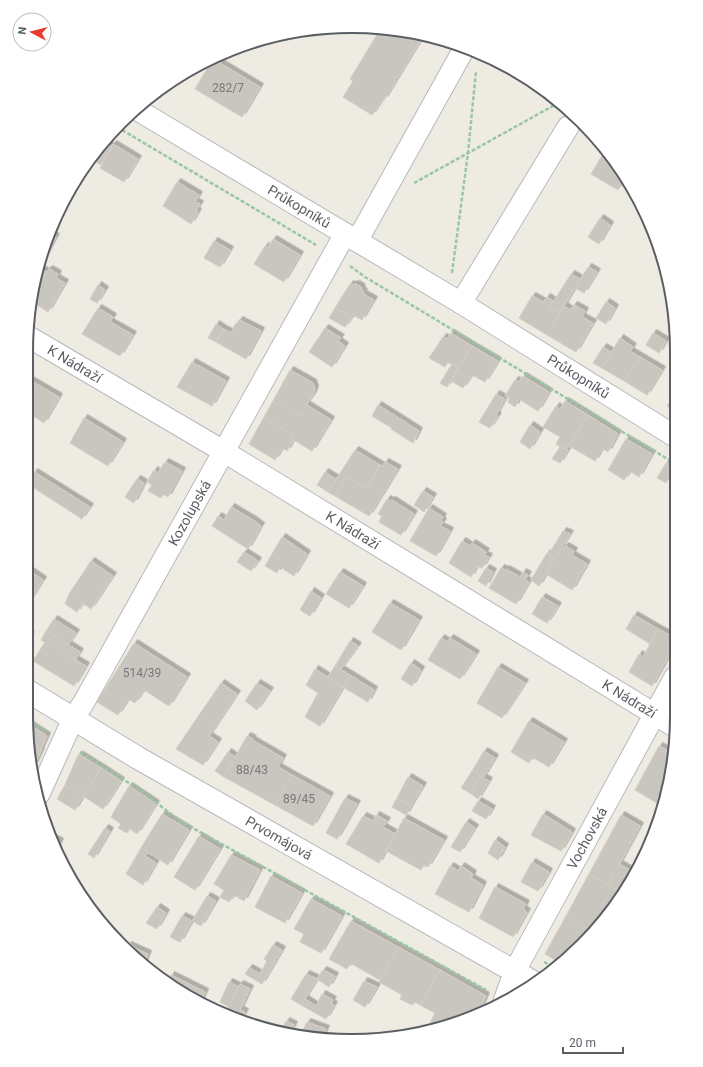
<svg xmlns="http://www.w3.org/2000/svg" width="703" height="1067" font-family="Roboto,sans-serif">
  <defs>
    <filter id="shadow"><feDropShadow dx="3.5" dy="-3.5" stdDeviation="0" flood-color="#0004"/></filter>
  </defs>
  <rect width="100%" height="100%" fill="#eeebe3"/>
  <g fill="#c9c6c0" stroke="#d3cdc2" filter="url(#shadow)">
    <path d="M381 28 394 29 423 36 384 100 383 99 372 115 343 97 353 81 350 79Z"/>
    <path d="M213 59 260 87 242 117 195 89Z"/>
    <path d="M107 144 112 147 101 165 96 162Z"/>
    <path d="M113 144 138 159 124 182 100 168Z"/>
    <path d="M606 149 625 179 618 190 591 174Z"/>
    <path d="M177 182 199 195 195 202 200 204 196 211 198 212 191 224 163 206Z"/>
    <path d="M600 218 610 225 599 244 588 237Z"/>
    <path d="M651 227 655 239 647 234Z"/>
    <path d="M51 234 56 237 45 257Z"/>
    <path d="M273 239 300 255 284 282 254 264 265 246 268 248Z"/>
    <path d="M214 241 230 250 220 267 204 258Z"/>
    <path d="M588 267 597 272 584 293 575 288Z"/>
    <path d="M41 269 46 272 49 269 58 274 56 278 65 283 48 312 34 303 33 305 31 303Z"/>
    <path d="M571 274 580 279 560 313 550 307Z"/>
    <path d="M350 284 352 285 356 284 361 287 362 291 364 292 363 294 374 300 362 320 351 314 349 317 335 308Z"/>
    <path d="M98 285 105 290 97 303 90 299Z"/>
    <path d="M532 296 543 302 547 297 553 301 550 307 560 313 547 335 519 318Z"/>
    <path d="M606 302 615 308 606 324 596 318Z"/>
    <path d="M574 305 585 311 582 317 593 323 576 352 547 335 564 306 570 310Z"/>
    <path d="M98 308 113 317 110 322 133 335 120 356 82 334Z"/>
    <path d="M335 308 352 317 345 327 329 318Z"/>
    <path d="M239 320 261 331 246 359 216 342 223 329 231 333 236 323 237 324Z"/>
    <path d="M216 324 223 329 216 342 208 338Z"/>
    <path d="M325 328 341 338 338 341 345 346 332 367 309 352Z"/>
    <path d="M451 333 472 346 458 368 448 362 445 367 429 358 443 337 447 339Z"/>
    <path d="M653 333 666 341 659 353 646 345Z"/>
    <path d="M620 338 633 347 630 351 640 357 624 381 602 368Z"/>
    <path d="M472 346 498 361 485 382 472 375 463 388 451 381Z"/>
    <path d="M603 347 611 352 602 368 593 363Z"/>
    <path d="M640 357 662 370 647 395 624 381Z"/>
    <path d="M192 362 226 381 212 406 177 387Z"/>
    <path d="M452 364 458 368 447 387 440 383Z"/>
    <path d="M290 370 313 383 315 389 313 395 306 405H307L300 416 273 401Z"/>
    <path d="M523 376 549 392 538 411 519 399 515 407 508 402 510 398 505 396 515 380 519 382Z"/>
    <path d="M28 379 59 397 44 423 28 413Z"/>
    <path d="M676 392V412L667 406Z"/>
    <path d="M496 394 505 399 496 415 487 409Z"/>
    <path d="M273 401 300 416 307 405 331 420 312 451 290 438 292 434 264 417Z"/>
    <path d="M565 401 588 415 566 450 556 444 560 437 543 427 556 406 560 409Z"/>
    <path d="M378 405 419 431 413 443 391 429 392 428 372 416Z"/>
    <path d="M487 409 498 416 490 428 479 422Z"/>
    <path d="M588 415 618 434 608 452 602 449 595 461 569 446Z"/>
    <path d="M264 417 292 434 290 438 293 440 287 451 282 448 275 460 249 444Z"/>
    <path d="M84 418 123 442 108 466 70 443Z"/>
    <path d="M530 425 540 432 530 449 520 442Z"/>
    <path d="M626 439 652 454 639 477 630 471 624 480 608 470Z"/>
    <path d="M560 447 568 450 560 463 552 459Z"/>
    <path d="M355 450 380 465 366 489 347 477 335 496 328 492Z"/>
    <path d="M165 462 182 471 168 497 163 494 161 498 148 491 152 485 147 482 154 470 158 473Z"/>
    <path d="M385 462 398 469 369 516 335 496 347 477 366 489 380 465 383 466Z"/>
    <path d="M666 463 676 468 666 483 657 478Z"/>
    <path d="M34 472 90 507 82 519 28 484Z"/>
    <path d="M325 472 336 479 328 492 317 485Z"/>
    <path d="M137 479 144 483 134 503 125 497Z"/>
    <path d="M423 491 433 497 424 512 414 505Z"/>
    <path d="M387 499 391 501 392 500 414 514 401 535 379 522 382 516 378 514Z"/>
    <path d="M231 507 253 520 261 526 248 549 212 526 218 516 224 520Z"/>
    <path d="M429 508 443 517 441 520 443 522 440 526 450 531 436 556 410 541Z"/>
    <path d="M563 531 570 534 555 558 549 554Z"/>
    <path d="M282 537 307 554 294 576 280 567 277 573 265 566Z"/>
    <path d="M462 541 470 546 472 543 486 552 484 555 489 557 482 568 477 566 471 577 449 563Z"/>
    <path d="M565 546 574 551 572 555 587 564 572 590 546 574 561 548 563 549Z"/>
    <path d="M244 552 258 561 251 571 237 562Z"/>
    <path d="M547 553 555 558 539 586 531 580Z"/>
    <path d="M91 561 113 576 91 609 69 594Z"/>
    <path d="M486 568 493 572 486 586 478 581Z"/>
    <path d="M501 568 505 570 506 569 520 577 523 572 528 575 525 580 529 582 516 604 489 588Z"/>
    <path d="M30 571 43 580 27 605V575Z"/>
    <path d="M340 572 363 586 349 608 326 594Z"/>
    <path d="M311 591 321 598 310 616 300 610Z"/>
    <path d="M69 594 83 603 77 612 65 604Z"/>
    <path d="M542 597 558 606 547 623 532 614Z"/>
    <path d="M390 603 419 620 401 650 372 632Z"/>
    <path d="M634 615 658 629 650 644 626 629Z"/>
    <path d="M54 619 76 633 68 645 46 631Z"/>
    <path d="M658 629 675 638V645L652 686 629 672 639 654 643 657Z"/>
    <path d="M46 631 80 652 75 660 41 640Z"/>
    <path d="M27 633 31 635 27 642Z"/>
    <path d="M441 638 447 642 450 638 476 654 460 679 428 660Z"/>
    <path d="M350 641 358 646 341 669 335 666Z"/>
    <path d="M45 642 86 666 74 686 33 661Z"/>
    <path d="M134 643 187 677 169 706 144 690 135 703 128 699 118 715 97 702Z"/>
    <path d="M411 663 421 670 412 686 401 679Z"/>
    <path d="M335 666 350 675 343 687 328 677Z"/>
    <path d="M498 667 525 683 502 718 477 703Z"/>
    <path d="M315 669 343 687 320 726 305 717 318 693 306 685Z"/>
    <path d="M350 675 374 690 368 702 343 687Z"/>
    <path d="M221 683 237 694 209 736 218 742 203 765 176 749Z"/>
    <path d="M257 683 270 691 257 710 245 701Z"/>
    <path d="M529 721 564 742 549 767 532 757 529 763 511 752Z"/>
    <path d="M27 723 47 736 40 752 31 746Z"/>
    <path d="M247 736 253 739 252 740 283 758 278 767 292 775 275 805 224 777Z"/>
    <path d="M31 746 41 751 34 766Z"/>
    <path d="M659 746 674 754V758L666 784 665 783 663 786 665 787 660 805 635 790Z"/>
    <path d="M484 751 495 758 483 778 472 771Z"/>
    <path d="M228 752 235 757 224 777 215 771Z"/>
    <path d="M78 755H80L101 768 83 796 65 785Z"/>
    <path d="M101 768 121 781 103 809 83 796Z"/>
    <path d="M472 771 480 776 470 793 461 788Z"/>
    <path d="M292 775 330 796 313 826 275 805Z"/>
    <path d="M480 776 489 781 478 799 470 793Z"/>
    <path d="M408 777 423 786 411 806 397 798Z"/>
    <path d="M65 785 83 796 75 810 57 799Z"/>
    <path d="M129 786 156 804 137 834 130 829 127 833 118 828 121 824 111 817Z"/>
    <path d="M345 798 357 804 337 839 326 833Z"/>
    <path d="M397 798 411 806 406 815 392 807Z"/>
    <path d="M478 801 492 809 486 819 472 811Z"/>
    <path d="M162 814 189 830 168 865 141 848Z"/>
    <path d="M543 814 572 832 561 851 531 835Z"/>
    <path d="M376 815 387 821 383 827 395 834 379 863 346 844 363 816 373 821Z"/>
    <path d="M621 815 640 826 608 885 589 874Z"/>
    <path d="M404 818 444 840 428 867 424 865 421 870 386 851Z"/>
    <path d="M466 822 475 828 460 852 451 847Z"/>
    <path d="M105 828 110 831 94 858 88 854Z"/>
    <path d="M199 836 220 849 195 890 174 877Z"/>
    <path d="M51 837 60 842 57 848Z"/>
    <path d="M495 840 505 847 498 860 488 853Z"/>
    <path d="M141 848 148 852 145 856 156 863 143 885 126 874Z"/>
    <path d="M231 855 260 870 244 901 234 895 229 902 220 897 224 890 214 884Z"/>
    <path d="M532 862 549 872 538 891 521 882Z"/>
    <path d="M619 864 635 873 621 893 608 885Z"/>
    <path d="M450 866 458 871 461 866 473 874 471 878 483 885 469 912 435 894Z"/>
    <path d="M589 874 619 891 600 924 594 932 566 916Z"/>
    <path d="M271 876 302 893 285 923 255 907Z"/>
    <path d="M495 887 526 904 523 909 527 912 513 937 479 918Z"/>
    <path d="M207 896 216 901 201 926 192 921Z"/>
    <path d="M311 899 342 916 321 953 300 942 304 934 294 929Z"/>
    <path d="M157 907 166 913 157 929 146 923Z"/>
    <path d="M182 916 192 921 180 942 170 937Z"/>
    <path d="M566 916 594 932 558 962 545 954Z"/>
    <path d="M351 921 398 947 380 980 350 963 347 969 329 959Z"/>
    <path d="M128 945 148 954 144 964 127 946Z"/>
    <path d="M273 945 282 950 262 984 245 974 249 968 260 974 267 961 264 959Z"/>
    <path d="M398 947 440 970 420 1005 415 1002 412 1005 400 999 402 995 379 982Z"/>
    <path d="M323 970 335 976 329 987 317 979Z"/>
    <path d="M440 970 486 996 479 1012 437 1029 429 1025 435 1013 420 1005Z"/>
    <path d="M306 974 317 979 301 1005 291 999Z"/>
    <path d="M171 975 205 992 201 1001 168 982Z"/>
    <path d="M364 981 377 987 365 1007 353 1000Z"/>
    <path d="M229 982 239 987 229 1007 220 1002Z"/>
    <path d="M240 984 250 989 240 1010 245 1012 241 1020 225 1015Z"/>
    <path d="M322 994 333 1000 331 1003 334 1005 326 1019 301 1005 305 999 316 1006Z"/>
    <path d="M286 1021 294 1025 291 1031 282 1029Z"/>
    <path d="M307 1022 326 1029 322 1038 301 1034Z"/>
  </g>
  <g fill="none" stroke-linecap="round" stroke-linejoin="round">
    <g stroke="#b6b9bd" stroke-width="23">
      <g id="street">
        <path id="s1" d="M136 109 461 303 676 437"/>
        <path d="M357 241 465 47"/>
        <path d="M461 303 568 127"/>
        <path id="s2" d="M29 337 223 451 674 726"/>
        <path id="s3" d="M39 794 73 719 84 702 345 234"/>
        <path id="s4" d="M504 1001 515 971 525 952 675 677"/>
      </g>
    </g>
    <g stroke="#b5b8bd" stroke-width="24">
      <g id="secondary">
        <path id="s5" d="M26 690 138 758 533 982"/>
      </g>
    </g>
    <g stroke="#99c6a5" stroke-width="2.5" stroke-dasharray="4 2" stroke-linecap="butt">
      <path d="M117 127 316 245"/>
      <path d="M414 183 560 102"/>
      <path d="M350 266 365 277 676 464"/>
      <path d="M452 273 468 153 476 71"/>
      <path d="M27 720 45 731"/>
      <path d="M80 752 140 790 180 821 486 990"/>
      <path d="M544 962 552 966"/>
    </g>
    <use href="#street" stroke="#fff" stroke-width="21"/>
    <use href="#secondary" stroke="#fff" stroke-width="22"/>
  </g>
  <g text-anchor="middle" stroke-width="3" stroke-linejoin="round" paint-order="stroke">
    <g font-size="12" fill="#76797b">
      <text x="228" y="92">282/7</text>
      <text x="142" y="677">514/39</text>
      <text x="252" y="774">88/43</text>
      <text x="299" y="803">89/45</text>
    </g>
    <g font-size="14" fill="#5b5f64" stroke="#fff">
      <text dy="5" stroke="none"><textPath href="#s1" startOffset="190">Průkopníků</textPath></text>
      <text dy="5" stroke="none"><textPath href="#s2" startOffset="53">K Nádraží</textPath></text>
      <text dy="5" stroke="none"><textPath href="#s1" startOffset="517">Průkopníků</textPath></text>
      <text dy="5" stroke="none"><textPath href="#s3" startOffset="319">Kozolupská</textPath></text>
      <text dy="5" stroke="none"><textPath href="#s2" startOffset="377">K Nádraží</textPath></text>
      <text dy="5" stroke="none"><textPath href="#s2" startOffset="701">K Nádraží</textPath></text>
      <text dy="5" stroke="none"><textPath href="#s5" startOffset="293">Prvomájová</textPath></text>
      <text dy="5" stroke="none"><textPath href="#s4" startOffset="183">Vochovská</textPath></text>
    </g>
  </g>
  <path d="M0 0H703V1067H0ZM351 33H352A318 318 0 0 1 670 351V716A318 318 0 0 1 352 1034H351A318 318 0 0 1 33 716V351A318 318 0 0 1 351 33Z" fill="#fff" fill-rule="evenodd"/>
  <path fill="none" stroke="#5b5f64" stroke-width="2" d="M351 33H352A318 318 0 0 1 670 351V716A318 318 0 0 1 352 1034H351A318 318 0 0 1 33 716V351A318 318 0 0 1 351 33Z"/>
  <g transform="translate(32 32) rotate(277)"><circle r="19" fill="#ffffff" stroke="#bdbfc1"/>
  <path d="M0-3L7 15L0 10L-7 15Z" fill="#e83c2f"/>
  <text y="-6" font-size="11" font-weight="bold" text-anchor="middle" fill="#5b5f64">N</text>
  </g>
  <path d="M563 1047v6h60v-6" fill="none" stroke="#5b5f64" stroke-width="2"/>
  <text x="569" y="1047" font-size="12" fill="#5b5f64" stroke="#ffffff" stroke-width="3" paint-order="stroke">20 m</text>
</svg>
